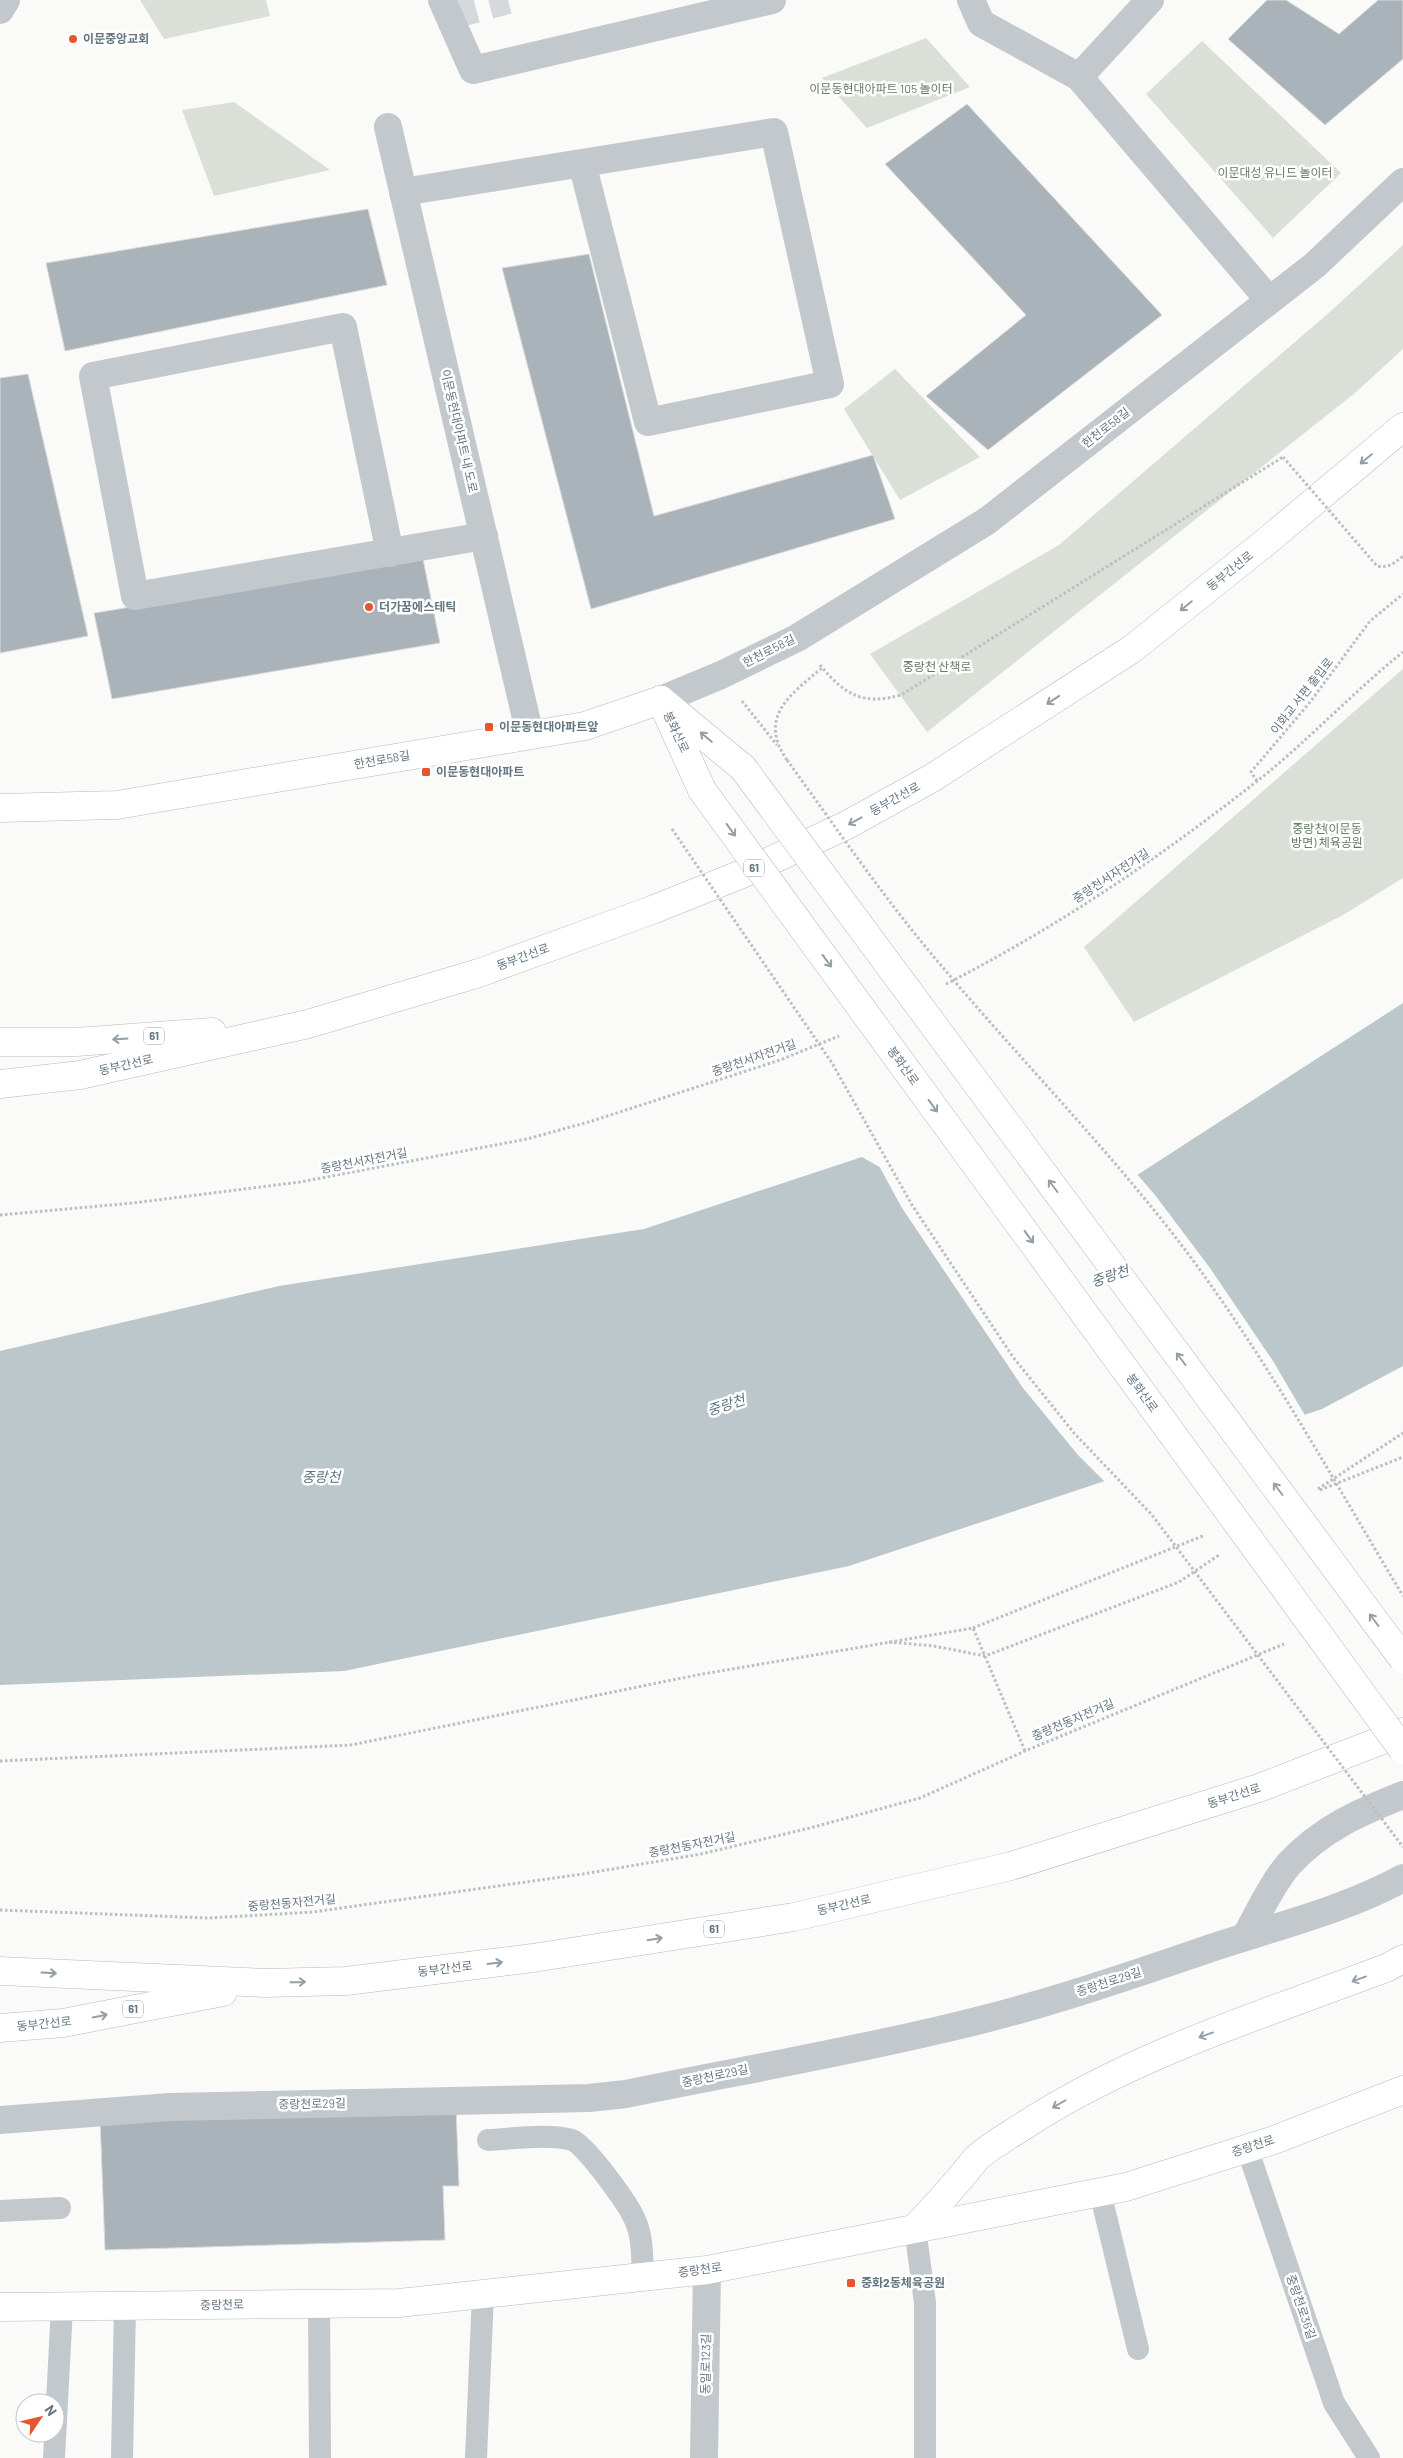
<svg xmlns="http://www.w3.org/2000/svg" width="1403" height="2458" font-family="Barlow,'Noto Sans KR',sans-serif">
  <rect width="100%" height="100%" fill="#fafaf8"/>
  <g fill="#dadfd7">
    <path d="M140 0H266L270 16 164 39Z"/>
    <path d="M926 38 970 87 867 128 822 78Z"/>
    <path d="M1202 41 1341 173 1273 238 1146 94Z"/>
    <path d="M234 102 330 170 214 196 182 110Z"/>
    <path d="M1403 245V349L1355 393 927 732 870 654 1059 545 1331 311Z"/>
    <path d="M895 369 980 457 900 500 844 409Z"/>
    <path d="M1403 669V878L1343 915 1134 1022 1084 947Z"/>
  </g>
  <path fill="#bbc7cb" d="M1403 1003V1366L1322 1409 849 1566 344 1671 0 1685V1351L279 1286 644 1229 862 1157 1023 1249Z"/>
  <path fill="#fafaf8" d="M878 1164 1023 1247 1136 1173 1155 1195 1210 1268 1273 1361 1306 1417 1106 1483 1078 1455 1023 1388 902 1208Z"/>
  <g fill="#aab3b9" stroke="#dcdcda">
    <path d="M1267 0H1286L1339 34 1378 0H1403V59L1325 125 1228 39Z"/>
    <path d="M967 104 1162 315 988 450 926 396 1026 315 885 164Z"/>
    <path d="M368 209 387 285 65 351 46 263Z"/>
    <path d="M589 254 654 516 873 455 895 519 591 609 502 268Z"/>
    <path d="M28 374 88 636 0 653V378Z"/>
    <path d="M423 559 440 643 112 699 94 613Z"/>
    <path d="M456 2107 459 2186H443L445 2240 105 2250 100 2118Z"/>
  </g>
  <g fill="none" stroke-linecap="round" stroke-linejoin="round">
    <path stroke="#d5d9db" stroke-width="28" stroke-dasharray="28 14" stroke-linecap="butt" d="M449 16 508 0"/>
    <g stroke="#b3babf" stroke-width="29">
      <g id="secondary">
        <path d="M702 790 661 700 743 768"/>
        <path d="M0 808 117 805 585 726 661 700"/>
        <path d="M915 2228C936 2206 956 2184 975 2160 984 2149 1015 2132 1028 2123 1138 2053 1264 2014 1386 1968L1403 1959"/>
        <path d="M0 2307 399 2303 707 2270 1126 2187 1274 2140 1403 2090"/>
      </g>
    </g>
    <g stroke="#b4b9bd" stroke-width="29">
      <g id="trunk">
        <path d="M0 1042H76L212 1032"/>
        <path d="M0 1084 80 1075 308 1024 479 973 652 910 742 874 847 825 932 778 1132 649 1267 541 1403 427"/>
        <path d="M0 1971 265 1983 346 1981 533 1958 794 1917 1011 1866 1259 1788 1403 1732"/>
        <path d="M0 2028 63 2023 223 1992"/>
      </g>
    </g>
    <g stroke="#bbbfc2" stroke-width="3" stroke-dasharray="2.5 2.5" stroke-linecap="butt">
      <path d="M820 665C844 694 862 706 901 695L1283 457"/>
      <path d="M742 701 777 745"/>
      <path d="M787 760C757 717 791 694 822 668"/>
      <path d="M1257 781 1251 772 1311 701 1370 621 1403 594"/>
      <path d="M946 984C1056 928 1159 858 1256 782 1307 742 1352 693 1403 652"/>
      <path d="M0 1215 133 1203 300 1182 527 1139 592 1121 780 1060 839 1036"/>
      <path d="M1318 1489 1403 1433"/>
      <path d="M889 1642 934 1646 985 1656 1179 1582 1219 1555"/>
      <path d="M0 1761 351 1745 697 1675 973 1628 1025 1751"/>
      <path d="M0 1910 209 1918 313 1912 583 1874 701 1854 810 1828 920 1798 1025 1751 1284 1644"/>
    </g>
    <g stroke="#c3c8cc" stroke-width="22">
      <path d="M488 2140C512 2139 550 2133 572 2140 586 2145 629 2205 635 2220 643 2237 642 2258 643 2277"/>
      <path d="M1247 2148 1334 2403 1369 2458"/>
      <path d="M1100 2192 1138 2349"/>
      <path d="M0 2211 60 2208"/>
      <path d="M915 2228 925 2303V2458"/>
      <path d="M319 2304 320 2458"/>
      <path d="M54 2458 62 2307"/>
      <path d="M122 2458 125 2306"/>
      <path d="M476 2458 483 2294"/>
    </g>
    <g stroke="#c3c8cc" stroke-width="28">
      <path d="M1245 1937C1259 1913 1271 1885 1289 1864 1321 1829 1360 1812 1403 1795"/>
      <path d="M0 2120 170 2107 589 2098 626 2094C734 2072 844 2053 952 2027 1043 2006 1132 1975 1220 1945 1279 1926 1349 1908 1403 1878"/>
    </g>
    <g stroke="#c3c8cc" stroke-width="28">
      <path d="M442 0 473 70 772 0"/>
      <path d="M971 0 981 23 1079 77 1269 300"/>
      <path d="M0 10 6 0"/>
      <path d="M1079 77 1150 0"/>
      <path d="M388 127 530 735"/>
      <path d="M403 192 774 132 830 384 648 422 582 163"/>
      <path d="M390 553 343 327 93 376 135 596 484 536"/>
      <path d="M704 2458 707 2270"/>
    </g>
    <path stroke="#c3c8cc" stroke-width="28" d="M661 700 721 675 797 638 987 521 1315 265 1403 182"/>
    <use href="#secondary" stroke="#fff" stroke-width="28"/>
    <use href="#trunk" stroke="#fff" stroke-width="28"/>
    <g stroke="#b3babf" stroke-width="29" stroke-linecap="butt">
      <g id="secondary-bridge">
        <path d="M743 768 1403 1659"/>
        <path d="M702 790 1403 1750"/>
      </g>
    </g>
    <g stroke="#bbbfc2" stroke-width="3" stroke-dasharray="2.5 2.5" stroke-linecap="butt">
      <path d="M1283 457 1377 566C1388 568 1394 564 1403 556"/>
      <path d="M787 760C835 826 881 894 934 957 1019 1059 1113 1153 1192 1259 1271 1366 1335 1483 1403 1596"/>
      <path d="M672 829 832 1063 912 1205 1013 1357 1074 1433 1152 1515 1403 1847"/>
      <path d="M1320 1490 1403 1457"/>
      <path d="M973 1628 1205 1535"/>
    </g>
    <use href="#secondary-bridge" stroke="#fff" stroke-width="28"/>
  </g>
  <defs><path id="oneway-shaft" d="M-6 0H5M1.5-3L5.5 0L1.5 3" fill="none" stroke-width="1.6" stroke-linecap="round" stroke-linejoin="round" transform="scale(1.25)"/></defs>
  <g stroke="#939fa8">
    <use href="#oneway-shaft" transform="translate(1366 459) rotate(140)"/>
    <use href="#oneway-shaft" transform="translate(1186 606) rotate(141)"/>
    <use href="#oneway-shaft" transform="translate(1053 700) rotate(147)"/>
    <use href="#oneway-shaft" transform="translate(706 737) rotate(-140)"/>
    <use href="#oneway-shaft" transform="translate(855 821) rotate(151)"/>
    <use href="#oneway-shaft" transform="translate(731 830) rotate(54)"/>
    <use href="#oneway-shaft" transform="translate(827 961) rotate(54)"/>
    <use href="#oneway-shaft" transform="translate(120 1039) rotate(176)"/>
    <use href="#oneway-shaft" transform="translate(933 1106) rotate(54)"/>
    <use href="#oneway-shaft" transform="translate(1053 1186) rotate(-127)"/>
    <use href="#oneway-shaft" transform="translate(1029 1237) rotate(54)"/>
    <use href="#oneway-shaft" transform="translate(1181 1359) rotate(-127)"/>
    <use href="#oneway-shaft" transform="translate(1278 1489) rotate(-127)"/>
    <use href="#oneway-shaft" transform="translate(1374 1620) rotate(-127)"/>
    <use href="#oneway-shaft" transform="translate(655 1939) rotate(-9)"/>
    <use href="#oneway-shaft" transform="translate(495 1963) rotate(-7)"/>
    <use href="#oneway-shaft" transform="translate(49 1973) rotate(3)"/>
    <use href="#oneway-shaft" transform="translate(1359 1979) rotate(160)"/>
    <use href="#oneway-shaft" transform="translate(298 1982) rotate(-1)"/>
    <use href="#oneway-shaft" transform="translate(100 2016) rotate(-11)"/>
    <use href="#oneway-shaft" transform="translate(1206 2035) rotate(160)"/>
    <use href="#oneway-shaft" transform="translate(1059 2104) rotate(150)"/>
  </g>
  <g fill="#e4572e" stroke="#fff" stroke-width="2">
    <circle cx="73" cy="39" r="5"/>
    <circle cx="369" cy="607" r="5"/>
    <rect x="484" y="722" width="10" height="10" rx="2.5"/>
    <rect x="421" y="767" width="10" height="10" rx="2.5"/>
    <rect x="846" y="2278" width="10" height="10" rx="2.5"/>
  </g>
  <g text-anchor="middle" stroke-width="5" stroke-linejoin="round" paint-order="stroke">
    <g fill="#fff" stroke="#939fa8" stroke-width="1">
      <rect x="744" y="859.5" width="20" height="17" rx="4"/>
      <rect x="144" y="1027.5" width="20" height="17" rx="4"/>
      <rect x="704" y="1920.5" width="20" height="17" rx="4"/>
      <rect x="123" y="2000.5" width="20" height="17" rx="4"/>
    </g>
    <g font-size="11" font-weight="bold" fill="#657683">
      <text x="754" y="872">61</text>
      <text x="154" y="1040">61</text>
      <text x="714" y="1933">61</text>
      <text x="133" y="2013">61</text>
    </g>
    <g font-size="12" font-weight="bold" fill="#657683" stroke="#fff" text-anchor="start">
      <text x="83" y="43">이문중앙교회</text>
      <text x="379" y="611">더가꿈에스테틱</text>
      <text x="499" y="731">이문동현대아파트앞</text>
      <text x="436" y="776">이문동현대아파트</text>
      <text x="861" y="2287">중화2동체육공원</text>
    </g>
    <g font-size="12" fill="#687a64" stroke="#fff">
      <text x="881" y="93">이문동현대아파트 105 놀이터</text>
      <text x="1275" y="177">이문대성 유니드 놀이터</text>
      <text x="937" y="671">중랑천 산책로</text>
      <text x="1327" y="833">중랑천(이문동<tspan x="1327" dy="14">방면) 체육공원</tspan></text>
    </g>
    <g font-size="12" fill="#657683" stroke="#fff">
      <text transform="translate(1106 428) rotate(-38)" y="4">한천로58길</text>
      <text transform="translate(459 431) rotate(77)" y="4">이문동현대아파트 내 도로</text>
      <text transform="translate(1230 571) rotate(-39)" y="4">동부간선로</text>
      <text transform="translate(769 651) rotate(-27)" y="4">한천로58길</text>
      <text transform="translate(1302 696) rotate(-52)" y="4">이화교 서편 출입로</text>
      <text transform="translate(676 732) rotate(65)" y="4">봉화산로</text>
      <text transform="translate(382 760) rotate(-10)" y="4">한천로58길</text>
      <text transform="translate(895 799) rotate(-29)" y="4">동부간선로</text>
      <text transform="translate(1111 876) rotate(-33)" y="4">중랑천서자전거길</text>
      <text transform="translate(523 957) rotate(-20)" y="4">동부간선로</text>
      <text transform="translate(754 1058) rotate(-19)" y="4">중랑천서자전거길</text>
      <text transform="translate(126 1065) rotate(-13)" y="4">동부간선로</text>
      <text transform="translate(903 1066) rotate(54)" y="4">봉화산로</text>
      <text transform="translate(364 1161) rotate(-11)" y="4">중랑천서자전거길</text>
      <text transform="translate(1142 1393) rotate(54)" y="4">봉화산로</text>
      <text transform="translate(1073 1720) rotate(-23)" y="4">중랑천동자전거길</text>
      <text transform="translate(1234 1796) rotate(-18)" y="4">동부간선로</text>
      <text transform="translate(692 1845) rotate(-11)" y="4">중랑천동자전거길</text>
      <text transform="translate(292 1903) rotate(-5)" y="4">중랑천동자전거길</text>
      <text transform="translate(844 1905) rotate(-13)" y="4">동부간선로</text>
      <text transform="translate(445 1969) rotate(-7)" y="4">동부간선로</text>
      <text transform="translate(1109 1982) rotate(-18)" y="4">중랑천로29길</text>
      <text transform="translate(44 2024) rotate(-6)" y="4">동부간선로</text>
      <text transform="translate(715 2076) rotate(-12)" y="4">중랑천로29길</text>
      <text transform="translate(312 2104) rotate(-1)" y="4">중랑천로29길</text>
      <text transform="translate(1253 2146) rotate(-18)" y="4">중랑천로</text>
      <text transform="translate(700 2270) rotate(-8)" y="4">중랑천로</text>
      <text transform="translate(222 2305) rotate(-1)" y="4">중랑천로</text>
      <text transform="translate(1301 2307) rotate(71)" y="4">중랑천로36길</text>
      <text transform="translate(706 2364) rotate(-89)" y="4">동일로123길</text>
    </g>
    <g font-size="14" font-style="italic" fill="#60757c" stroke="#fff">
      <text transform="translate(1110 1276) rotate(-19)" y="5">중랑천</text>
      <text transform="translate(726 1405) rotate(-18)" y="5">중랑천</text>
      <text x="321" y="1482">중랑천</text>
    </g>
  </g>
  <g transform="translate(40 2418) rotate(55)"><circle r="24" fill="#ffffff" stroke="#c1c8cd"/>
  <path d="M0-4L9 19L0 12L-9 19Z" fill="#e4572e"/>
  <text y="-8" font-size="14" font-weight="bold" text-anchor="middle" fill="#657683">N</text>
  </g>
</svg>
